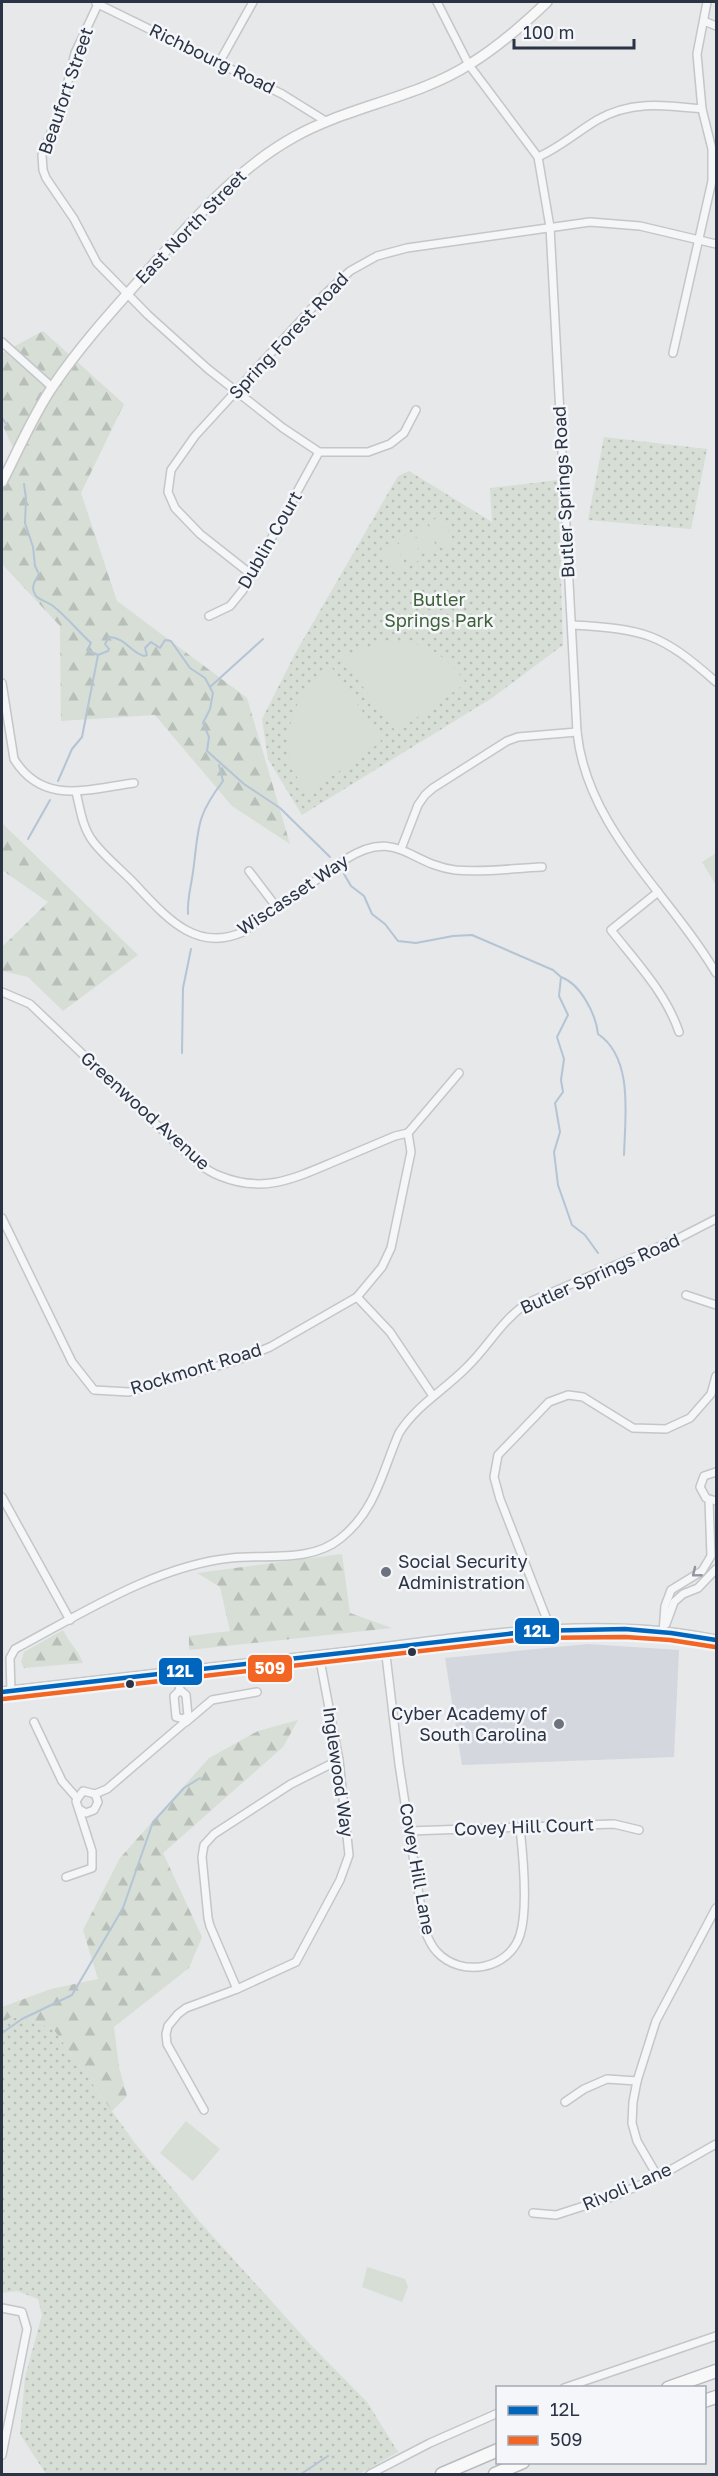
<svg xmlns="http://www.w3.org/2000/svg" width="718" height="2476" font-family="'Golos Text',sans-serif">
  <defs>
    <pattern id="grass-dots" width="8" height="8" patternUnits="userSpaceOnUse" patternTransform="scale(1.5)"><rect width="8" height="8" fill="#d6ded6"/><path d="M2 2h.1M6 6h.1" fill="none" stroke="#b8bfb9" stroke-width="1.8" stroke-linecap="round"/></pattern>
    <pattern id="forest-firs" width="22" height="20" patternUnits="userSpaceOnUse" patternTransform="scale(1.5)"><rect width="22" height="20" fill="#d6ded6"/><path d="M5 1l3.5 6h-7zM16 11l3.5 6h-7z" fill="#b8bfb9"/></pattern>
  </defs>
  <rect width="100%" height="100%" fill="#e6e8ea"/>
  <path fill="#d4d7dd" d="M588 1644 679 1650 674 1757 462 1765 445 1658Z"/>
  <g fill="url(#grass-dots)">
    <path d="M604 437 707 449 691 529 588 520Z"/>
    <path d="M409 471 492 522 490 488 558 480 563 645 492 698 302 815 268 759 262 719 296 652 398 476Z"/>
    <path d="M11 2017 36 2021 54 2030 134 2142 199 2221 310 2344 367 2402 398 2452 359 2474H46L20 2434 25 2377 42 2315 38 2299 17 2291 2 2293V2023Z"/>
  </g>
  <g fill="url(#forest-firs)">
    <path d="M43 331 124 404 81 493 117 601 247 698 290 844 232 806 155 715 61 721 60 626 2 564V472L14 450 2 424V353Z"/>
    <path d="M2 823 138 955 63 1011 28 977 2 971V947L48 902 2 870Z"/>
    <path d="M342 1554 350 1613 392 1628 189 1650V1636L230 1631 220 1587 197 1573Z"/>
    <path d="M63 1630C69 1643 78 1649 83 1663L24 1668 21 1662 24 1652Z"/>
    <path d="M298 1720 283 1747 163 1853 202 1937 189 1968 114 2027 119 2067 127 2096 112 2111 54 2030 36 2021 11 2017 2 2023V2007L51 1989 98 1979 83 1930 120 1858 209 1758 258 1731Z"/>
  </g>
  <g fill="#d6ded6">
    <path d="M440 516 454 541 442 548 428 523Z"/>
    <path d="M424 525 439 550 427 556 413 531Z"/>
    <path d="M409 533 423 558 411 565 397 540Z"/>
    <path d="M393 542 407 567 396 574 381 549Z"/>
    <path d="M401 641C431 644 448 659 466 683L399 730 394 729 341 657 383 642Z"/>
    <path d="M330 665 379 735 381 742 308 793C301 783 292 772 290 760 283 724 300 686 330 665Z"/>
    <path d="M716 853V885L702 862Z"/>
    <path d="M186 2121 220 2149 193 2181 160 2153Z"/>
    <path d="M367 2267 405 2279 408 2287 402 2302 362 2287Z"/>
  </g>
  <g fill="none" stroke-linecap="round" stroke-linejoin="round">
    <g stroke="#b4c4d5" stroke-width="2">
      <path d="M2 418 7 425"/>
      <path d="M24 484 26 498 25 523 33 547 35 566 39 574C36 580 31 586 34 592 36 600 47 601 53 606 67 617 78 631 91 643L87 650 98 655 108 651 109 649 105 644 109 637C126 638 129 651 144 656L147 655 145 648 151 642 160 648 165 640 171 641 190 668 205 678 213 693 210 709 203 723 209 737 207 751 244 784 280 808 330 857"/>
      <path d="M210 687 263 639"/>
      <path d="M58 781 72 749 82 737 98 655"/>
      <path d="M28 839 50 800"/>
      <path d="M344 874 351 886 364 896 372 914 385 924 398 941 416 943 453 936 472 935 553 970 561 977 559 996 568 1015 557 1037 564 1059 561 1080 563 1092 555 1103 560 1132 554 1152 558 1185 572 1225 585 1235 598 1253"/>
      <path d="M188 914C187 899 191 887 193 872 199 828 195 818 223 781L219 765"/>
      <path d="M561 977C581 984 596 1015 598 1034 634 1058 625 1118 624 1155"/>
      <path d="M182 1053 183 988 191 949"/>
      <path d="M2 2033 22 2019 72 1995 123 1908 153 1822 184 1788 200 1778"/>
      <path d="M301 2474 328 2456"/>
    </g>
    <g stroke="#c4c6c8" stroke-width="10">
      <g id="street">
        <path d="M99 2 75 53 63 102 42 155 43 170 46 178 74 219 97 263 148 315 208 369 283 428 319 452H368L390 444 404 433 416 410"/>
        <path d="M437 2 469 65 538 157 550 227 577 732C587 829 670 894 716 973"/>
        <path d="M96 3 282 94 327 122"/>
        <path d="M704 21 716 26"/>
        <path d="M219 63 253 2"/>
        <path d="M538 157C559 148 577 132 597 120 631 100 665 105 702 109"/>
        <path d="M2 342 52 387"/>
        <path d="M673 353 712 181V149L702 109 697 54 707 2"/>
        <path d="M252 575 200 534 175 508 168 492 171 470 195 436 323 296 350 271 377 256 407 248 590 222 640 226 716 244"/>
        <path d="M209 616 230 606 243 590 319 452"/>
        <path d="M572 625C644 629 661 633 716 682"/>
        <path d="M2 683 14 759C43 806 88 789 134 783"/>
        <path d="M76 792C80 808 82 826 92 840 102 854 118 867 131 880 163 913 193 954 243 932L346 859C396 827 409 864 455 870 483 873 514 868 542 867"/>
        <path d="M401 849 418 805 425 795 433 788 507 741 518 737 577 732"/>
        <path d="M249 871 278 909"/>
        <path d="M658 892 611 930C636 962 666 993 679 1032"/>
        <path d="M2 992 30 1004 179 1146C191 1157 204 1170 220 1176 262 1193 291 1180 331 1163 352 1154 374 1145 395 1136L408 1133"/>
        <path d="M408 1133 459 1073"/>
        <path d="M2 1218 72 1362 94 1390 129 1392 235 1361 270 1347 357 1297 382 1267 391 1248 411 1152 408 1133"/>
        <path d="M686 1295 716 1305"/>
        <path d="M357 1297 390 1332 433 1396"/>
        <path d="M716 1472 704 1476 700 1487 706 1498 716 1501"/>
        <path d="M2 1497 70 1620"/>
        <path d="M666 1624 674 1602 683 1594 698 1588 716 1569"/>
        <path d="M551 1630 500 1499 494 1477 498 1455 549 1402 568 1395 583 1397 633 1428 666 1429 690 1418 711 1394 716 1376"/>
        <path d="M663 1632 665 1606 671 1590 702 1571 711 1556 709 1500"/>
        <path d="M385 1647 399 1764 424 1928C427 1936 430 1945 437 1952 461 1978 509 1970 520 1935 528 1910 523 1855 520 1828"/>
        <path d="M180 1690 174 1696 176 1717 183 1719"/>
        <path d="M11 1691 10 1658 15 1649C81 1614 155 1566 231 1558 267 1554 311 1563 341 1538 376 1510 382 1472 399 1433 417 1405 443 1391 466 1368 489 1346 499 1323 527 1303L679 1238 716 1219"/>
        <path d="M34 1722 62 1781 76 1797"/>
        <path d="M186 1722 212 1700 257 1692"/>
        <path d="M95 1794 107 1789 184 1723 183 1719 188 1716 186 1695 180 1690 177 1673"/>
        <path d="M409 1831 614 1824 639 1830"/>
        <path d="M66 1877 92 1868V1851L76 1801 83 1791 95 1794 98 1802 94 1810 86 1813 79 1809"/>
        <path d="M237 1989 210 1926 208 1918 202 1857 204 1845 214 1834 291 1784 339 1760"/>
        <path d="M565 2102 584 2089 607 2079 637 2081"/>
        <path d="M204 2110 167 2044 166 2034 168 2026 178 2014 186 2008 237 1989 296 1962 340 1880 349 1855 339 1760 319 1655"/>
        <path d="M658 2177 637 2141 632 2123 633 2102 637 2081 656 2021 716 1908"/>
        <path d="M533 2213 556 2215 615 2196 658 2177 716 2144"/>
        <path d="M2 2308 22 2312 27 2329 2 2455"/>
        <path d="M564 2388 716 2336"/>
        <path d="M370 2474 430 2443 498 2413"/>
      </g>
    </g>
    <g stroke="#c4c6c8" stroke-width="12">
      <g id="secondary">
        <path d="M2 482C18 451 33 415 53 386 84 340 123 299 160 257 201 212 240 167 294 137 349 106 417 98 470 64 498 47 524 24 547 2"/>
        <path d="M2 1692C118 1678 234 1666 350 1652 470 1637 596 1615 716 1640"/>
      </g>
    </g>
    <g stroke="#b8bbbf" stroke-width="15">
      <g id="highway">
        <path d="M668 2388 716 2371"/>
        <path d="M704 2401 716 2397"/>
        <path d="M442 2474 498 2450"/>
        <path d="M495 2474 523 2462"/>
      </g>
    </g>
    <use href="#street" stroke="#f5f6f7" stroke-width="7"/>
    <use href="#secondary" stroke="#f8f8f8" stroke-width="9"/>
    <use href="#highway" stroke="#f8f8f8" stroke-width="12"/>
    <g stroke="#f4f6f9" stroke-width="9">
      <path id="bus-1" d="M2 1692 533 1631 625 1629 671 1633 716 1640"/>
    </g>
    <g stroke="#f4f6f9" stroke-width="9">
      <path id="bus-2" d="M3 1699 534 1638 625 1637 670 1640 715 1647"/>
    </g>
    <use href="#bus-1" stroke="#0065bd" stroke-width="4.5"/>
    <use href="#bus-2" stroke="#f26522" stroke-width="4.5"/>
  </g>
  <defs><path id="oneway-chevron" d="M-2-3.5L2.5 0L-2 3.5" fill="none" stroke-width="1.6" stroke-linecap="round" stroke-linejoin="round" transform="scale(1.5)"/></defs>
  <use stroke="#90959e" href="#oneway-chevron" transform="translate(696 1573) rotate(141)"/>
  <g fill="#6c737f" stroke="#f4f6f9" stroke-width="2">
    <circle cx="386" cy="1572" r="6"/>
    <circle cx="559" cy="1724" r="6"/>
  </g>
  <g fill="#2b3445" stroke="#f4f6f9" stroke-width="2">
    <circle cx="412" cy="1652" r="5"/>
    <circle cx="130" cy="1684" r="5"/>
  </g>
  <g text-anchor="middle" stroke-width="5" stroke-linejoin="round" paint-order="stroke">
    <g font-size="18" fill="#2b3445" stroke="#f4f6f9">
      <text transform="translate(212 59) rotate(26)" y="6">Richbourg Road</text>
      <text transform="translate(66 91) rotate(-71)" y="6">Beaufort Street</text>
      <text transform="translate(191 227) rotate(-46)" y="6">East North Street</text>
      <text transform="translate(289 336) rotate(-47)" y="6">Spring Forest Road</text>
      <text transform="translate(564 492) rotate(-93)" y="6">Butler Springs Road</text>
      <text transform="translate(270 540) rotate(-60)" y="6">Dublin Court</text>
      <text transform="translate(293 895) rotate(-34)" y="6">Wiscasset Way</text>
      <text transform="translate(145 1111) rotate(42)" y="6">Greenwood Avenue</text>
      <text transform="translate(600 1274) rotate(-24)" y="6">Butler Springs Road</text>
      <text transform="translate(196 1369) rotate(-17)" y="6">Rockmont Road</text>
      <text transform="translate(338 1772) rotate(82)" y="6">Inglewood Way</text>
      <text transform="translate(524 1827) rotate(-2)" y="6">Covey Hill Court</text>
      <text transform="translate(417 1869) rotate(80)" y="6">Covey Hill Lane</text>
      <text transform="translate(627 2187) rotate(-23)" y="6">Rivoli Lane</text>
    </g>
    <g font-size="18" fill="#3f6138" stroke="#f4f6f9">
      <text x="439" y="606">Butler<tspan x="439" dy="21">Springs Park</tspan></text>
    </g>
    <g font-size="18" fill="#2b3445" stroke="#f4f6f9" text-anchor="start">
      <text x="398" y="1568">Social Security<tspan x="398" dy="21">Administration</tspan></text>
      <text x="547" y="1720" text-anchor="end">Cyber Academy of<tspan x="547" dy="21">South Carolina</tspan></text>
    </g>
  </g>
  <g stroke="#f4f6f9" stroke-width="2">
    <rect x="514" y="1617" width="46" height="28" rx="6" fill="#0065bd"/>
    <rect x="247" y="1654" width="46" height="29" rx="6" fill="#f26522"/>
    <rect x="158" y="1657" width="45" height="29" rx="6" fill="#0065bd"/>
  </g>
  <g font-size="16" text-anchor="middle" font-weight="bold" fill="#fff">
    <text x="537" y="1637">12L</text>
    <text x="270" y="1674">509</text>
    <text x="180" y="1677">12L</text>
  </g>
  <rect width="718" height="2476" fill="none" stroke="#2b3445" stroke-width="6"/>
  <rect x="496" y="2386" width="210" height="78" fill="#f4f6f9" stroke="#a4a8b1" stroke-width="1.5"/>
  <rect x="508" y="2406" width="30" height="9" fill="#0065bd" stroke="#a4a8b1" stroke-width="1.5"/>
  <text x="550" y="2416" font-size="18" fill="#2b3445">12L</text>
  <rect x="508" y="2436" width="30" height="9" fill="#f26522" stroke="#a4a8b1" stroke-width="1.5"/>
  <text x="550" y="2446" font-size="18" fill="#2b3445">509</text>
  <path d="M514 39v9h120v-9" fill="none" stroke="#2b3445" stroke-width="3"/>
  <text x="523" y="39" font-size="18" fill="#2b3445" stroke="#f4f6f9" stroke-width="4.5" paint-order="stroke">100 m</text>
</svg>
